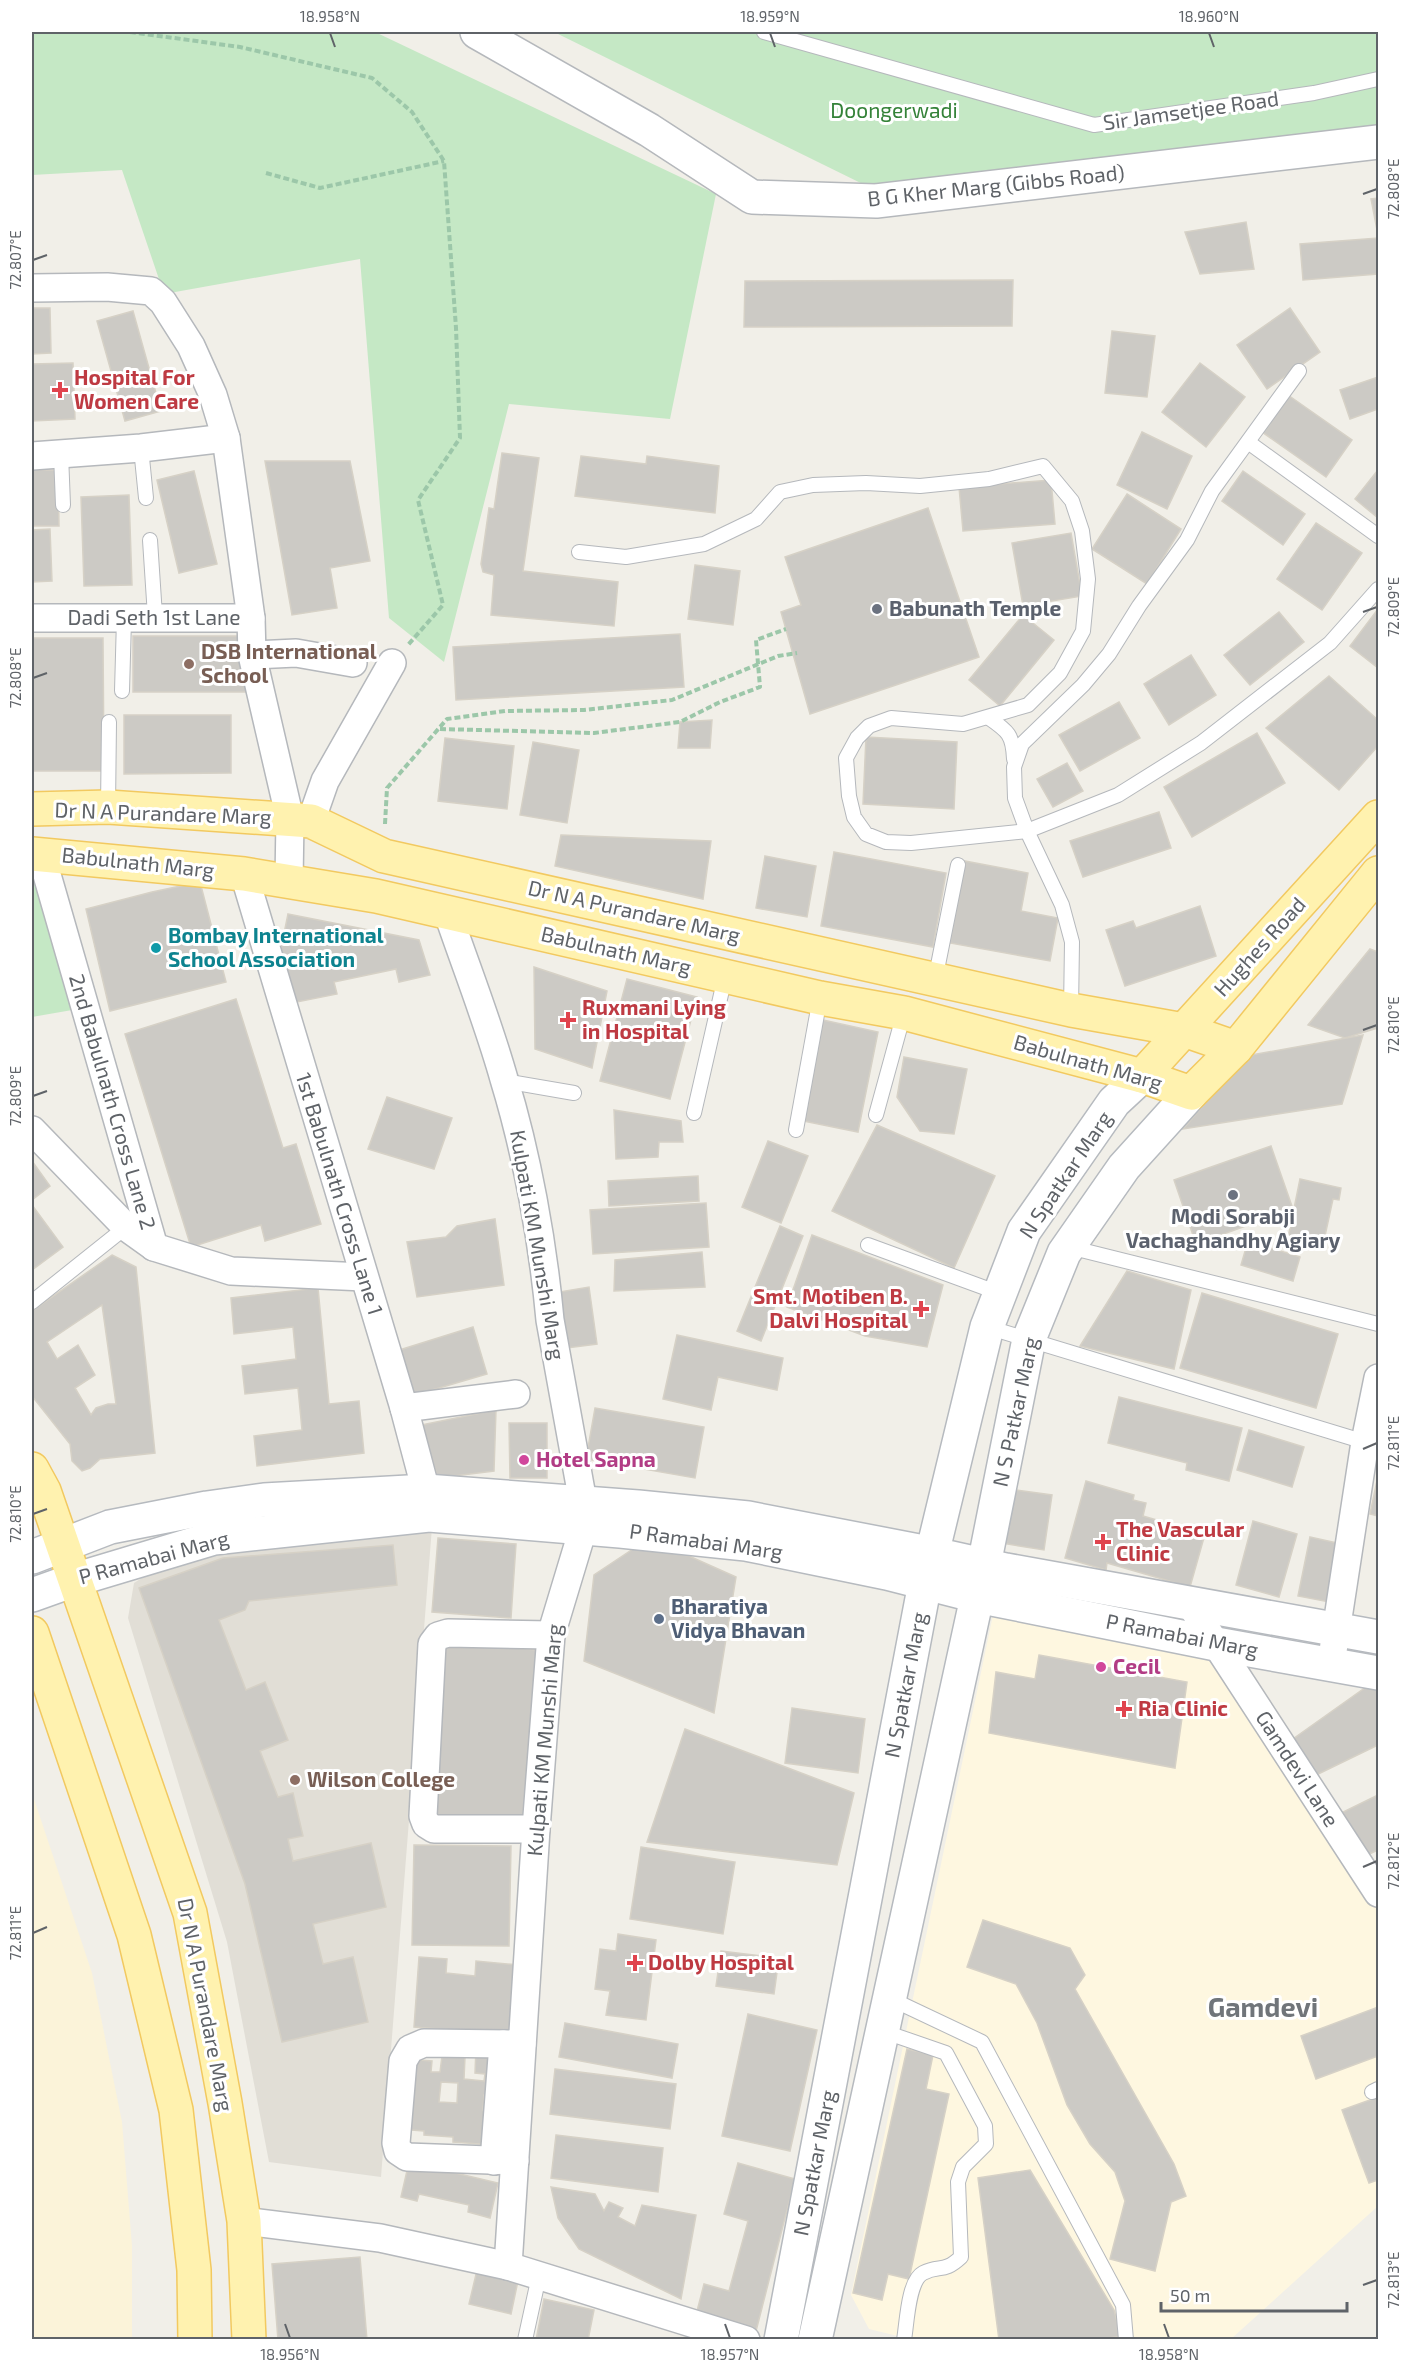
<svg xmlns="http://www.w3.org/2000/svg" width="1410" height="2371" font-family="'Exo 2',sans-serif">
  <rect width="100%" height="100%" fill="#f1efe8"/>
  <path fill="#fef7e0" d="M993 1615 1207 1658 1345 1860 1378 1904V2206L1231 2339H910L869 2329 851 2295Z"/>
  <path fill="#e1ded6" d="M432 1527 381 2177 269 2162 227 1942 128 1618 134 1583 164 1564 216 1553Z"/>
  <g fill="#c5e8c5">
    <path d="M32 32H375L716 194 670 419 509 404 444 662 389 618 360 259 164 294 122 170 32 175Z"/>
    <path d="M554 32H1378V135L879 192Z"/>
    <path d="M32 875 78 1009 32 1017Z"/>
  </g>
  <path fill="#fbf3d9" d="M32 1793 92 1973 122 2122 132 2246V2339H32Z"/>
  <g fill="#cccac5" stroke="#d6d1c6" stroke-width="1.5" fill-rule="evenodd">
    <path d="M1378 198V235L1371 199Z"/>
    <path d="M1246 222 1254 269 1200 274 1185 232Z"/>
    <path d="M1378 238V274L1303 280 1300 244Z"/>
    <path d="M1013 280 1012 326 744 327 745 281Z"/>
    <path d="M32 308H50L51 353 32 354Z"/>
    <path d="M1290 308 1320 352 1267 389 1237 345Z"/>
    <path d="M133 311 161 411 125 421 97 321Z"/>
    <path d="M1112 331 1155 336 1147 397 1105 393Z"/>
    <path d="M73 363 75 419 32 421V364Z"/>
    <path d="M1200 363 1245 397 1206 447 1162 412Z"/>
    <path d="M1378 377V409L1350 419 1340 390Z"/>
    <path d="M1288 395 1352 440 1326 477 1262 432Z"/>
    <path d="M1142 432 1192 456 1167 509 1117 485Z"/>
    <path d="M502 453 539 458 523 571 618 582 614 626 491 615 494 575 483 572 481 564 489 508 494 509Z"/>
    <path d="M581 456 646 464 647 456 719 466 715 513 575 496Z"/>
    <path d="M265 461H350L370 561 330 568 337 608 292 615Z"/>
    <path d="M32 470H58L59 526H32Z"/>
    <path d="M1378 470V518L1355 499Z"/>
    <path d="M194 471 217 564 179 573 157 480Z"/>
    <path d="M1243 471 1305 514 1283 545 1222 501Z"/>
    <path d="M1051 480 1055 524 963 531 959 487Z"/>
    <path d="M1127 494 1181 529 1147 584 1092 549Z"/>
    <path d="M129 495 132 585 84 586 81 497Z"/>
    <path d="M928 508 979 657 810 714 781 612 801 605 785 557Z"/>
    <path d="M1316 523 1362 553 1322 610 1277 579Z"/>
    <path d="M50 529 52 581 32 582V530Z"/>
    <path d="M1071 533 1082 596 1023 606 1012 543Z"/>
    <path d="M695 565 740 571 733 625 688 619Z"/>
    <path d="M1378 609V668L1350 646Z"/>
    <path d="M1279 612 1304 642 1250 685 1224 655Z"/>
    <path d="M1023 615 1054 640 1000 706 969 680Z"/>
    <path d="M680 634 684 687 456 700 453 647Z"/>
    <rect x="133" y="636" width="113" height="56"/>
    <path d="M32 638H103L104 771H32Z"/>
    <path d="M1191 655 1216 695 1169 725 1144 684Z"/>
    <path d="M1329 676 1378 720V746L1339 790 1266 728Z"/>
    <path d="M1119 702 1140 738 1080 771 1059 735Z"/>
    <path d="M124 715H231V773L124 774Z"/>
    <path d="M712 720 710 748H678L680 722Z"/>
    <path d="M1257 733 1285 783 1192 837 1164 787Z"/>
    <path d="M866 737 957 742 954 809 863 804Z"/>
    <path d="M445 738 514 746 507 809 438 801Z"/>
    <path d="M533 742 579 750 567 823 520 815Z"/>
    <path d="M1067 763 1083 791 1053 807 1037 779Z"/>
    <path d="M1159 812 1171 848 1083 877 1070 841Z"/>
    <path d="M561 835 711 841 703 899 555 866Z"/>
    <path d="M834 852 946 873 933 947 821 926Z"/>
    <path d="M765 856 816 866 807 917 756 908Z"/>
    <path d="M965 861 1028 873 1021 911 1058 918 1050 961 950 943Z"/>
    <path d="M200 882 226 982 110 1011 86 909 152 892Z"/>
    <path d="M1200 906 1216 956 1125 986 1106 930 1133 921 1136 928Z"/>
    <path d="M288 914 419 940 430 975 399 982 396 969 334 982 337 994 297 1002 279 958Z"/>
    <path d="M1370 949 1378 952V1028L1345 1038 1308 1025Z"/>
    <path d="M534 967 607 991 592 1068 535 1049Z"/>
    <path d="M627 979 697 997 670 1099 600 1081Z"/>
    <path d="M236 999 283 1148 296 1144 321 1224 265 1241 261 1225 191 1247 125 1034Z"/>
    <path d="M823 1020 878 1032 858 1132 803 1121Z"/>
    <path d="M1363 1035 1342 1104 1183 1129 1246 1056Z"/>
    <path d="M904 1057 967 1069 954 1134 920 1131 897 1097Z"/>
    <path d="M387 1097 452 1118 434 1169 368 1149Z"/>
    <path d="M614 1110 681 1121 683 1142H659L658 1157 616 1159Z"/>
    <path d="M877 1125 995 1176 954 1268 832 1211Z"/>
    <path d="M768 1141 808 1156 781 1223 742 1207Z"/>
    <path d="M1271 1146 1293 1209 1196 1244 1174 1180Z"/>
    <path d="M32 1161 50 1186 32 1200Z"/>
    <path d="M698 1176 699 1201 609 1206 608 1181Z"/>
    <path d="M1300 1179 1341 1188 1339 1200 1333 1199 1323 1245 1288 1238Z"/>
    <path d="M706 1203 709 1247 593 1254 590 1210Z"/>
    <path d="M32 1205 63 1247 32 1270Z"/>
    <path d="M495 1219 504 1285 417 1297 407 1242 446 1237 457 1226Z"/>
    <path d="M780 1226 803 1236 761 1341 737 1331Z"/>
    <path d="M812 1235 943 1285 927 1347 865 1336 787 1307Z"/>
    <path d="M1248 1241 1300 1257 1293 1281 1241 1265Z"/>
    <path d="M702 1252 705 1287 614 1291 615 1260Z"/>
    <path d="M112 1255 136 1267 155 1453 100 1459 90 1468 82 1471 72 1461 70 1444 32 1396V1311ZM102 1305 116 1404H108L96 1408 91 1415 75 1388 95 1375 78 1345 57 1359 47 1342Z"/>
    <path d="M1127 1271 1191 1290 1174 1369 1080 1346Z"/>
    <path d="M589 1287 597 1344 567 1348 559 1292Z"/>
    <path d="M318 1288 329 1404 359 1401 364 1453 257 1466 254 1436 302 1430 298 1388 245 1394 242 1366 296 1359 293 1327 234 1334 231 1298Z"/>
    <path d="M1202 1293 1338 1334 1316 1408 1180 1368Z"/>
    <path d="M473 1327 487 1374 415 1395 393 1352Z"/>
    <path d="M677 1335 783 1358 777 1390 718 1377 711 1410 663 1399Z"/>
    <path d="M1119 1397 1242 1428 1229 1481 1186 1470 1187 1463 1108 1443Z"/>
    <path d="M595 1408 704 1427 695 1478 586 1459Z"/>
    <path d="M496 1410 494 1471 438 1478 421 1425Z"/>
    <path d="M509 1423H547V1478H510Z"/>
    <path d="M1249 1430 1304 1447 1292 1487 1237 1470Z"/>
    <path d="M1378 1476V1516L1370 1514Z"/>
    <path d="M1086 1481 1134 1495 1133 1500 1146 1503 1143 1516 1205 1534 1190 1587 1107 1563 1106 1570 1065 1558Z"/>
    <path d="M1009 1489 1052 1495 1044 1550 1001 1543Z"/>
    <path d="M1253 1521 1297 1534 1279 1597 1236 1585Z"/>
    <path d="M1310 1537 1342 1544 1329 1602 1298 1596Z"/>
    <path d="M438 1538 516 1544 511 1618 432 1612Z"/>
    <path d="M393 1545 397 1585 249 1601 245 1610 219 1620 246 1690 265 1682 288 1740 260 1751 278 1797 293 1793 303 1836 288 1839 293 1861 371 1843 386 1907 313 1924 323 1964 353 1957 368 2022 282 2042 245 1884 139 1588 223 1558Z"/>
    <path d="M636 1547 689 1556 736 1577 714 1713 584 1661 594 1575Z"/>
    <path d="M446 1641 537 1650 522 1823 430 1814Z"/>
    <path d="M1039 1655 1187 1682 1175 1768 989 1733 996 1672 1035 1679Z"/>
    <path d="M1376 1680H1378V1745L1310 1778 1286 1744Z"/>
    <path d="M792 1708 865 1719 858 1773 785 1763Z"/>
    <path d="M685 1729 854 1793 837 1865 647 1842Z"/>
    <path d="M1378 1795V1850L1363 1857 1343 1812Z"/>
    <path d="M414 1845 511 1846 509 1946 412 1945Z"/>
    <path d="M641 1847 735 1862 723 1934 630 1919Z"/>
    <path d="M983 1920 1070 1948 1085 1975 1075 1989 1174 2164 1186 2196 1171 2202 1155 2271 1110 2259 1125 2201 1115 2172 1090 2144 1067 2105 1037 2023 1016 1984 967 1967Z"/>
    <path d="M618 1934 656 1940 646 2020 606 2015 610 1991 595 1989 600 1949 616 1951Z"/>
    <path d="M721 1951 779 1958 774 1994 716 1986Z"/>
    <path d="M419 1957 447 1959 446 1973 475 1976 476 1961 519 1965 514 2035 414 2027Z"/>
    <path d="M1378 2007V2056L1316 2079 1301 2036Z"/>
    <path d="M748 2014 817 2030 790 2151 722 2136Z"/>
    <path d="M565 2023 678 2044 672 2078 559 2057Z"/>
    <path d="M476 2048 500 2050 497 2096 484 2095 483 2110 495 2112 493 2145 453 2142V2137L424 2135V2131L399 2129 405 2059 432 2061 431 2072H440L442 2056 465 2057 464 2079 484 2081 485 2074 475 2073ZM441 2082 458 2083 457 2103 439 2102Z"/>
    <path d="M907 2049 933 2055 926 2089 949 2094 909 2279 888 2274 882 2300 853 2293Z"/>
    <path d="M555 2069 676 2084 670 2129 550 2114Z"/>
    <path d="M1378 2097V2180L1369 2183 1342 2110Z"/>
    <path d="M556 2135 663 2148 658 2192 551 2178Z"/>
    <path d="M409 2162 498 2183 490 2218 468 2212 469 2205 419 2194 417 2201 401 2197Z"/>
    <path d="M738 2163 795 2179 755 2335 696 2315 704 2284 729 2291 748 2221 724 2214Z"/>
    <path d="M1030 2170 1114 2310 1121 2336 1096 2340H999L978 2178Z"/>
    <path d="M551 2187 595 2194 604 2211 609 2202 623 2208 618 2217 635 2226 642 2205 696 2215 681 2299 579 2249 558 2218Z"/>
    <path d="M360 2257 367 2340H278L272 2264Z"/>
    <path d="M478 2266 519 2276 511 2314 469 2304Z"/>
    <path d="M544 2299 594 2310 588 2340H536Z"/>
  </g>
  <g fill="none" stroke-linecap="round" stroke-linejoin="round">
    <g stroke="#b5b8bc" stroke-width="16">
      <g id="service">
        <path d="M764 32 1094 125 1314 93 1378 79"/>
        <path d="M1248 442 1378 536"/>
        <path d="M141 448 146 498"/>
        <path d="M61 454 63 505"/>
        <path d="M150 540 155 616"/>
        <path d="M579 552 626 557 704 544 756 519 780 492 813 485 866 483 920 486 989 479 1043 466 1072 501 1082 531 1088 579 1083 631 1060 673 1028 705 963 724 891 718 869 726 857 738 846 758 849 796 854 817 866 834 886 842 911 843 1027 831 1118 795 1201 743 1330 643 1378 589"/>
        <path d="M122 691 124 619"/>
        <path d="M989 718C1008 731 1013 735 1014 759"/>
        <path d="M108 807 109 722"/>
        <path d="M935 980 958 865"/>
        <path d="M1071 1010 1072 942 1062 905 1027 831 1015 798 1014 767 1022 744 1083 685 1109 654 1139 606 1187 540 1212 491 1299 371"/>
        <path d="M505 1081 574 1093"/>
        <path d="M694 1113 725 977"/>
        <path d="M876 1115 904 1013"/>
        <path d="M796 1130 820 998"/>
        <path d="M868 1245 999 1293"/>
        <path d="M1069 1247 1378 1324"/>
        <path d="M32 1302 126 1227"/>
        <path d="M987 1327 1365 1442"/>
        <path d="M889 1998 982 2042 1123 2305 1126 2340"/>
        <path d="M882 2031 946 2053 985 2126 986 2144 963 2167 958 2182 961 2257C943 2274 940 2264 923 2273 908 2281 907 2323 904 2340"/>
        <path d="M1372 2092 1378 2089"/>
        <path d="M525 2340 539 2276"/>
      </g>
    </g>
    <g stroke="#b5b8bc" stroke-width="30">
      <g id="minor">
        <path d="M32 288 107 287 151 291 163 302 191 346 213 395 226 438 251 618 252 655 290 819 289 881"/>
        <path d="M32 456 141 448 226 438"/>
        <path d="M32 618H251"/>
        <path d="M252 655 296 653 353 663"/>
        <path d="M311 821 325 781 392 663"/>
        <path d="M41 854 154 1247 231 1271 364 1277"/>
        <path d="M244 874 404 1408 426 1491 428 1509"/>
        <path d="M447 911C466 967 488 1022 504 1079 527 1154 543 1243 550 1320L583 1502V1529L551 1635 536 1829 508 2266"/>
        <path d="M32 1130 126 1227 154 1247"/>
        <path d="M404 1408 516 1394"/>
        <path d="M1190 1604 1378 1893"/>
        <path d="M1331 1664 1365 1442 1378 1378"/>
        <path d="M536 1829H434L426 1824 423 1816 432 1644 438 1636 448 1633 551 1635"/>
        <path d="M494 2161 503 2044"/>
        <path d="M515 2161 407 2157 398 2151 396 2143 403 2061 410 2049 424 2043 522 2044"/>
        <path d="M244 2221 380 2238 508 2266 746 2340"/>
      </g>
    </g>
    <g stroke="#b5b8bc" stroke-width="36">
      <path id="tertiary" d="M477 32 649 130 752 197 876 201 1378 142"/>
    </g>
    <g stroke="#b6babf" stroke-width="36">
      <g id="secondary">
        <path d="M32 1557 110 1527 207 1508 264 1500 426 1491 638 1507 748 1518 934 1554 1006 1570 1378 1637"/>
        <path d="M32 1595 74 1580 214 1538 429 1515 620 1531 746 1544 887 1573 977 1596 1216 1644 1378 1673"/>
        <path d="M781 2340 925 1583 987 1327 1024 1231 1114 1102 1142 1076"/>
        <path d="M815 2340 984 1565 1029 1339 1064 1253 1124 1167 1191 1093"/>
      </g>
    </g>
    <g stroke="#f2c960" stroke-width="36">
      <g id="primary">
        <path d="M32 809 108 807 311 821 384 856 1071 1010 1184 1030 1236 1048"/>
        <path d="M32 854 244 874 376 896 820 998 904 1013 1142 1076 1191 1093 1236 1048 1378 873"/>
        <path d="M1142 1076 1378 817"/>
        <path d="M32 1469 44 1491 190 1913 225 2103 244 2221 249 2340"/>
        <path d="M32 1633 134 1935 176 2110 194 2270 195 2340"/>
      </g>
    </g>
    <g stroke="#9cc7a9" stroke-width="4" stroke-dasharray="6 3" stroke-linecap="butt">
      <path d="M130 32 240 47 372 78 412 112 444 161 456 328 460 438 418 500 443 605 408 645"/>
      <path d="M266 173 320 188 444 161"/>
      <path d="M440 729 594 733 680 722 720 702 760 687 756 640 786 629"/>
      <path d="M385 824 387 788 447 719 505 711 584 710 672 700 778 656 797 653"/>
    </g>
    <use href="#service" stroke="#fff" stroke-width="14"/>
    <use href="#minor" stroke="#fff" stroke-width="27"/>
    <use href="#tertiary" stroke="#fff" stroke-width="33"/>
    <use href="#secondary" stroke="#fff" stroke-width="33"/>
    <use href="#primary" stroke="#fff2af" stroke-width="33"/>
  </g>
  <path fill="none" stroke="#5f6368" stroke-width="2" d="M330 33 335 47M770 33 775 47M1209 33 1214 47M1363 194 1377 189M33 260 47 255M1363 612 1377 607M33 678 47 673M1363 1030 1377 1025M33 1096 47 1091M1363 1449 1377 1443M33 1514 47 1509M1363 1867 1377 1861M33 1933 47 1927M1363 2285 1377 2280M285 2324 290 2338M725 2324 730 2338M1164 2324 1169 2338"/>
  <g fill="#e0444e" stroke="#fff" stroke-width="2">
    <path d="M57 381h6v6h6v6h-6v6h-6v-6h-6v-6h6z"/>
    <path d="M565 1011h6v6h6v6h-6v6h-6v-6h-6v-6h6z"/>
    <path d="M918 1300h6v6h6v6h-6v6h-6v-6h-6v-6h6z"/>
    <path d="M1100 1533h6v6h6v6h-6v6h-6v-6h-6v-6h6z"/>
    <path d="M1121 1700h6v6h6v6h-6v6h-6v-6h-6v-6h6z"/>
    <path d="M632 1954h6v6h6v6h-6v6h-6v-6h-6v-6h6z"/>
  </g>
  <g fill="#6b7280" stroke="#fff" stroke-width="2">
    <circle cx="877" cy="609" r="6"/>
    <circle cx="1233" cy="1195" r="6"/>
  </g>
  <g fill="#8d6e63" stroke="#fff" stroke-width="2">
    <circle cx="189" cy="664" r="6"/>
    <circle cx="295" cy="1780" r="6"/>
  </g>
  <circle fill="#0f9aa8" stroke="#fff" stroke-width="2" cx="156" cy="948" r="6"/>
  <g fill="#d1479c" stroke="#fff" stroke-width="2">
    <circle cx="524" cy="1460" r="6"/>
    <circle cx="1101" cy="1667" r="6"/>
  </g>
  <circle fill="#5c6f8a" stroke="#fff" stroke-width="2" cx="659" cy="1619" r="6"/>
  <g text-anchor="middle" stroke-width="6" stroke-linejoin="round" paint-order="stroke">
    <g font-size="21" fill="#348238" stroke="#fff">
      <text x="894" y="118">Doongerwadi</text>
    </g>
    <g font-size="21" fill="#5f6368" stroke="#fff">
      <text transform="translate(1191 111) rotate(-8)" y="7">Sir Jamsetjee Road</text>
      <text transform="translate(996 186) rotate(-6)" y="7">B G Kher Marg (Gibbs Road)</text>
      <text x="154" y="625">Dadi Seth 1st Lane</text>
      <text transform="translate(163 814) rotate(2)" y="7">Dr N A Purandare Marg</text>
      <text transform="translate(138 863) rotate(6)" y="7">Babulnath Marg</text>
      <text transform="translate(634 912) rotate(13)" y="7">Dr N A Purandare Marg</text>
      <text transform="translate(1260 947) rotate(-48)" y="7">Hughes Road</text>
      <text transform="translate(616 951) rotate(13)" y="7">Babulnath Marg</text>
      <text transform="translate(1088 1063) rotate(16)" y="7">Babulnath Marg</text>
      <text transform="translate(112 1102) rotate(74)" y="7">2nd Babulnath Cross Lane 2</text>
      <text transform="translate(1066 1175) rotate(-56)" y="7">N Spatkar Marg</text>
      <text transform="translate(339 1194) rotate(73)" y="7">1st Babulnath Cross Lane 1</text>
      <text transform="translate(537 1245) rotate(80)" y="7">Kulpati KM Munshi Marg</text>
      <text transform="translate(1016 1412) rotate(-78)" y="7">N S Patkar Marg</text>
      <text transform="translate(706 1542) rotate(8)" y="7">P Ramabai Marg</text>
      <text transform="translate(154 1558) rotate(-15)" y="7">P Ramabai Marg</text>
      <text transform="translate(1182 1636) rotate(11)" y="7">P Ramabai Marg</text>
      <text transform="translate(906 1685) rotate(-79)" y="7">N Spatkar Marg</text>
      <text transform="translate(545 1740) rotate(-85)" y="7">Kulpati KM Munshi Marg</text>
      <text transform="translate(1297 1769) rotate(57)" y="7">Gamdevi Lane</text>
      <text transform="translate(205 2005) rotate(79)" y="7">Dr N A Purandare Marg</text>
      <text transform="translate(815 2163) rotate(-79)" y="7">N Spatkar Marg</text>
    </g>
    <g font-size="21" font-weight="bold" fill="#be3a42" stroke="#fff" text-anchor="start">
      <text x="74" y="385">Hospital For<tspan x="74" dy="24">Women Care</tspan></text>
      <text x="582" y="1015">Ruxmani Lying<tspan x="582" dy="24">in Hospital</tspan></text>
      <text x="908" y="1304" text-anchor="end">Smt. Motiben B.<tspan x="908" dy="24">Dalvi Hospital</tspan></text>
      <text x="1116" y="1537">The Vascular<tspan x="1116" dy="24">Clinic</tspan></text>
      <text x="1138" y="1716">Ria Clinic</text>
      <text x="648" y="1970">Dolby Hospital</text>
    </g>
    <g font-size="21" font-weight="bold" fill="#5b616d" stroke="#fff" text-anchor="start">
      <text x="889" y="616">Babunath Temple</text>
      <text x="1233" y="1224" text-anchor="middle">Modi Sorabji<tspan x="1233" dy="24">Vachaghandhy Agiary</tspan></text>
    </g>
    <g font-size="21" font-weight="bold" fill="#785e54" stroke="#fff" text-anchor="start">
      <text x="201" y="659">DSB International<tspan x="201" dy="24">School</tspan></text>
      <text x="307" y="1787">Wilson College</text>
    </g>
    <g font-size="21" font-weight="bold" fill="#0d838f" stroke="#fff" text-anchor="start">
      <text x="168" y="943">Bombay International<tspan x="168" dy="24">School Association</tspan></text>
    </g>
    <g font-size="21" font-weight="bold" fill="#b23c85" stroke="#fff" text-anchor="start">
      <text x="536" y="1467">Hotel Sapna</text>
      <text x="1113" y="1674">Cecil</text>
    </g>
    <g font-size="21" font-weight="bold" fill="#4e5e75" stroke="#fff" text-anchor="start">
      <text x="671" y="1614">Bharatiya<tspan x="671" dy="24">Vidya Bhavan</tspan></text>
    </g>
    <g font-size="27" font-weight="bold" fill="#70757a" stroke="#fff">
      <text x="1263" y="2017">Gamdevi</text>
    </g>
  </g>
  <rect width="1410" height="2371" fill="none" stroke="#ffffff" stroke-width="66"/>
  <path d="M1161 2302v9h186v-9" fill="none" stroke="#5f6368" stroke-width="3"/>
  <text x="1170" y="2302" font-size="18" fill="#5f6368" stroke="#ffffff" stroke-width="4.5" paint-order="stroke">50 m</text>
  <rect x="33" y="33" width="1344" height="2305" fill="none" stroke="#5f6368" stroke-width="2"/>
  <g font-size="15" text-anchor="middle" fill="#5f6368">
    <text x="330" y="22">18.958°N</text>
    <text x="770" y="22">18.959°N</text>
    <text x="1209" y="22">18.960°N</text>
    <text transform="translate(1394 189) rotate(-90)" y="5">72.808°E</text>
    <text transform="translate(16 260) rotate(-90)" y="5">72.807°E</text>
    <text transform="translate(1394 607) rotate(-90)" y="5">72.809°E</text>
    <text transform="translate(16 678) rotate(-90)" y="5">72.808°E</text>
    <text transform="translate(1394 1025) rotate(-90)" y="5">72.810°E</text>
    <text transform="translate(16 1096) rotate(-90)" y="5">72.809°E</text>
    <text transform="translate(1394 1443) rotate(-90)" y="5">72.811°E</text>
    <text transform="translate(16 1514) rotate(-90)" y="5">72.810°E</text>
    <text transform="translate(1394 1861) rotate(-90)" y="5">72.812°E</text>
    <text transform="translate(16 1933) rotate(-90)" y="5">72.811°E</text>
    <text transform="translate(1394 2280) rotate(-90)" y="5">72.813°E</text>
    <text x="290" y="2360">18.956°N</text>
    <text x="730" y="2360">18.957°N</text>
    <text x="1169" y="2360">18.958°N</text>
  </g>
</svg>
